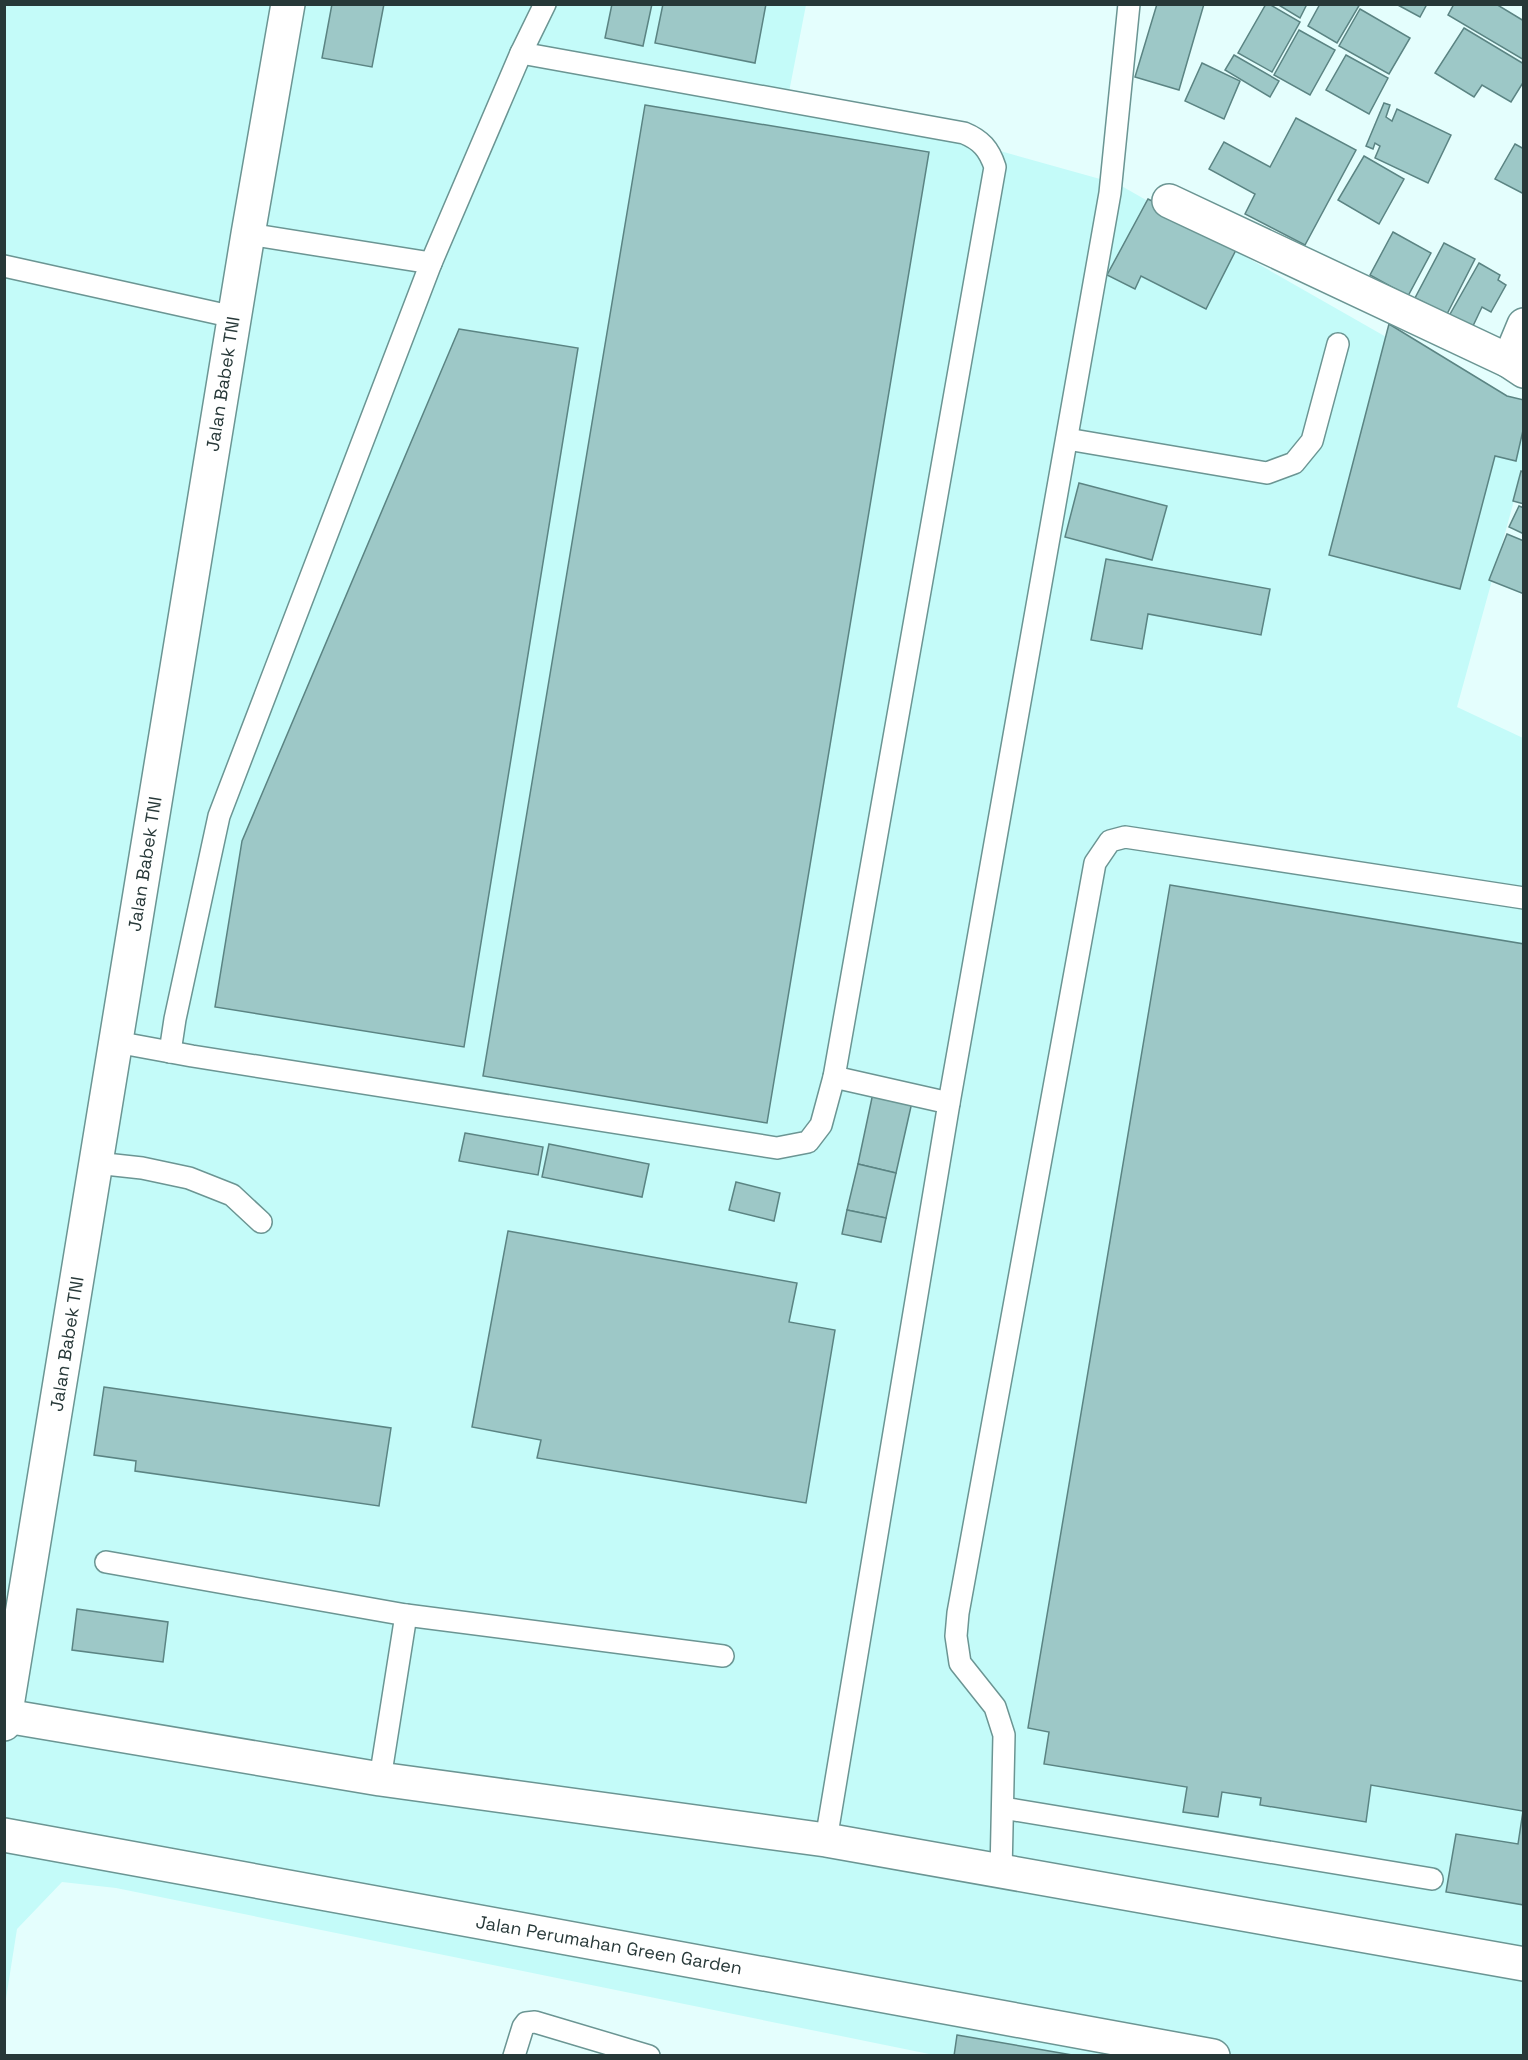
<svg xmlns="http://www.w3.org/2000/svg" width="1528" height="2060" font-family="'Space Grotesk',sans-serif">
  <rect width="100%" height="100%" fill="#e4fefd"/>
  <path fill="#c4fbf9" d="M5 5H806L789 92 1118 184 1523 415V468L1457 707 1523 738V2055H934L116 1888 62 1882 17 1929 5 2005Z"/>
  <g fill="#9dc8c7" stroke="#5b8483" stroke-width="1.5">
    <path d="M332 4H384L372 67 322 58Z"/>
    <path d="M612 4H652L643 46 605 38Z"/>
    <path d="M663 4H766L755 63 655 43Z"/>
    <path d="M1157 4H1204L1179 90 1135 77Z"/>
    <path d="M1266 4H1269L1300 22 1272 72 1238 53Z"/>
    <path d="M1277 4H1307L1300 18Z"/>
    <path d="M1320 4H1360L1337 43 1308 26Z"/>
    <path d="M1396 4H1427L1420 17Z"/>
    <path d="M1454 4H1496L1524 21V60L1448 15Z"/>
    <path d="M1360 9 1410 38 1389 74 1339 46Z"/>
    <path d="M1464 28 1524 64V81L1511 102 1482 85 1474 97 1435 73Z"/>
    <path d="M1299 30 1335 50 1310 95 1274 75Z"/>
    <path d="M1234 55 1279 81 1270 97 1225 70Z"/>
    <path d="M1346 55 1388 78 1369 114 1326 90Z"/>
    <path d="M1202 63 1240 81 1224 119 1185 101Z"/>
    <path d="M1384 103 1390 105 1386 117 1392 121 1397 109 1451 135 1428 183 1375 158 1380 146 1375 143 1373 149 1366 146Z"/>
    <path d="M645 105 929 152 767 1123 483 1076Z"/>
    <path d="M1296 118 1356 150 1305 245 1245 214 1255 194 1209 169 1224 142 1270 167Z"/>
    <path d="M1515 144 1524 149V194L1495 179Z"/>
    <path d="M1364 156 1404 179 1379 224 1338 200Z"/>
    <path d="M1148 199 1239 244 1206 309 1141 276 1135 289 1107 275Z"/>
    <path d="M1393 232 1431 253 1408 296 1370 275Z"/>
    <path d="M1444 243 1475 259 1447 314 1415 298Z"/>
    <path d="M1479 263 1500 275 1498 280 1506 285 1491 312 1482 307 1472 328 1449 316Z"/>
    <path d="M1389 324 1507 396 1524 400V426L1516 461 1495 456 1460 589 1329 555Z"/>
    <path d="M459 329 578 348 464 1047 215 1007 242 841Z"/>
    <path d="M1521 471 1524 472V504L1513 501Z"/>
    <path d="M1079 483 1167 506 1152 560 1065 537Z"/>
    <path d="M1519 506 1524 508V534L1509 527Z"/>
    <path d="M1507 534 1524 541V594L1489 580Z"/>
    <path d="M1106 559 1270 589 1261 635 1148 614 1142 649 1091 640Z"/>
    <path d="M1170 885 1524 944V1905L1446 1892 1456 1834 1518 1844 1523 1811 1371 1785 1366 1822 1260 1805 1261 1798 1222 1792 1218 1817 1183 1812 1187 1787 1044 1764 1049 1732 1028 1728Z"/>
    <path d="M873 1093 912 1102 896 1173 858 1164Z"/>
    <path d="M465 1133 543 1147 538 1175 459 1161Z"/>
    <path d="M549 1144 649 1164 642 1197 542 1177Z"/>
    <path d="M858 1164 896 1173 886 1218 847 1210Z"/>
    <path d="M736 1182 780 1193 774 1221 729 1210Z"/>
    <path d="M847 1210 886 1218 881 1242 842 1234Z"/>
    <path d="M508 1231 797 1283 789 1322 835 1330 806 1503 537 1458 541 1440 472 1427Z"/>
    <path d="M104 1387 391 1428 379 1506 135 1471 136 1461 94 1455Z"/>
    <path d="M77 1609 168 1622 163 1662 72 1650Z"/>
    <path d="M957 2035 1078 2056H954Z"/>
  </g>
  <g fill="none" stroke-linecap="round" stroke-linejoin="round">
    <g stroke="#6b9593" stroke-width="24">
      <g id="service">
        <path d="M248 234 431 263"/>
        <path d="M4 266 234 317"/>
        <path d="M1067 439 1267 473 1294 463 1312 441 1338 344"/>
        <path d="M116 1042 192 1056 777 1148 808 1142 821 1125 834 1077 995 167C989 149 981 140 964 133L521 53"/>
        <path d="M170 1052 175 1019 219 816 431 263 521 53 545 4"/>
        <path d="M834 1077 949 1103"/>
        <path d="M96 1163 142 1168 189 1178 232 1195 261 1222"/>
        <path d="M106 1562 406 1615 723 1656"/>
        <path d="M380 1779 406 1615"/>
        <path d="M1003 1808 1432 1879"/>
        <path d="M826 1840 949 1103 1110 193 1129 4"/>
        <path d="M1001 1873 1004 1735 995 1707 960 1663 956 1636 958 1613 1095 863 1110 841 1125 837 1524 898"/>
        <path d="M514 2056 523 2027 526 2023 535 2022 649 2056"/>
      </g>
    </g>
    <g stroke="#6b9593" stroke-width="36">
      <g id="minor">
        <path d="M1169 201 1509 361 1524 371"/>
        <path d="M1509 361 1524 325"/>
        <path d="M6 1716 380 1779 826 1840 1524 1964"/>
        <path d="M4 1835 1213 2056"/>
      </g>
    </g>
    <g stroke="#6b9593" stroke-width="36">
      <path id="tertiary" d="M4 1724 248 234 288 4"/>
    </g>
    <use href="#service" stroke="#fff" stroke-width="21"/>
    <use href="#minor" stroke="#fff" stroke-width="33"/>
    <use href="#tertiary" stroke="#fff" stroke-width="33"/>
  </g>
  <g text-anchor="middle" stroke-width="6" stroke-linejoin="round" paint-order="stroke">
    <g font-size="18" fill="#273838" stroke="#fff">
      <text transform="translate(223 384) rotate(-81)" y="6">Jalan Babek TNI</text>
      <text transform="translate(145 864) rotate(-81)" y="6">Jalan Babek TNI</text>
      <text transform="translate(67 1344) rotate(-81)" y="6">Jalan Babek TNI</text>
      <text transform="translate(609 1945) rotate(10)" y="6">Jalan Perumahan Green Garden</text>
    </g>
  </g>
  <rect width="1528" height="2060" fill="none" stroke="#273838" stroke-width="12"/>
</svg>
